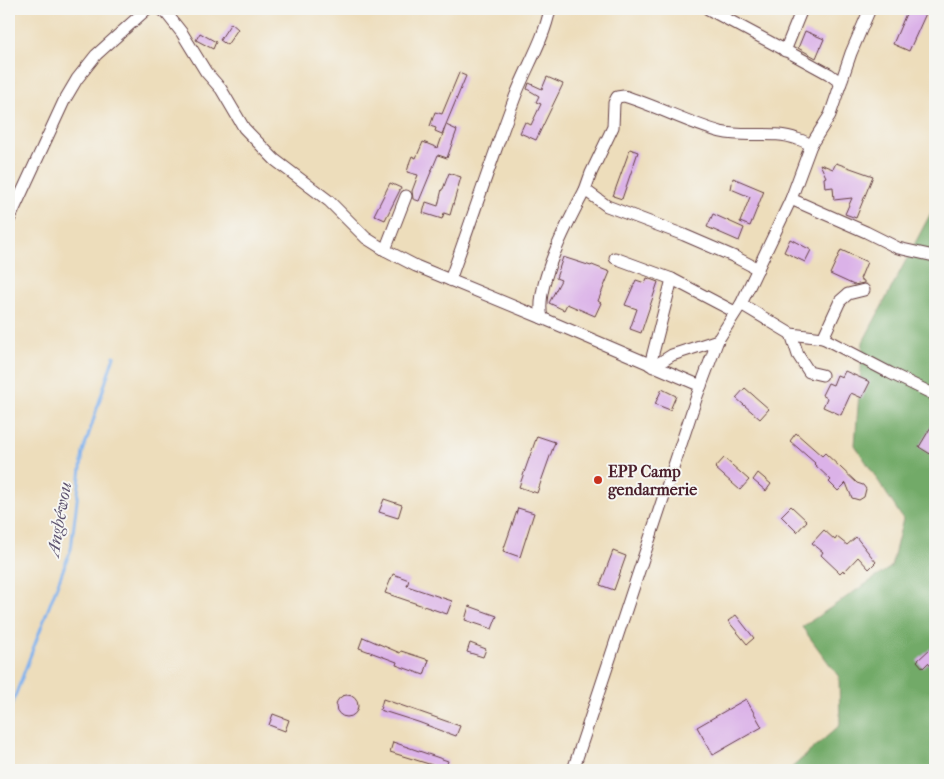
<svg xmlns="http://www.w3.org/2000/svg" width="944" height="779" font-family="'IM FELL French Canon',serif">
  <rect width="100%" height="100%" fill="#f6f6f2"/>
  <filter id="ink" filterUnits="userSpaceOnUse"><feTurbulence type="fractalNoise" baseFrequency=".02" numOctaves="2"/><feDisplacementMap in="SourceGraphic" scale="10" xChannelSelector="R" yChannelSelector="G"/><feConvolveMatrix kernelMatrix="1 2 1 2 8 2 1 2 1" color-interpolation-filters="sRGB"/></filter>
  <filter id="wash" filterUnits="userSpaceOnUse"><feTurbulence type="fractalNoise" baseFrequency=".0096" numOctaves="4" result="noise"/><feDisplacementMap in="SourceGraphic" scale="20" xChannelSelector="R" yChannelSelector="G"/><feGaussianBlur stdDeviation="1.12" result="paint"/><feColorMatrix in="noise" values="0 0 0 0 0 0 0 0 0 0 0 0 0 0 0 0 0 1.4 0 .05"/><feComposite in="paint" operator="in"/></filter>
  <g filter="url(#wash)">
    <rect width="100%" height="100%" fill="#edddbb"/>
    <path fill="#72aa68" stroke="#5e644a" d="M935 205V770H789L840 725 839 677 802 627 891 567 903 519 855 445 863 342Z"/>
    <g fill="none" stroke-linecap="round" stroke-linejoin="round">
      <path stroke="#81b3ee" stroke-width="3" d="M9 712 71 549 83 452 114 356"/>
    </g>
    <g id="blocks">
      <g fill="#dbb2e8">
        <path d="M908 9H928L909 51 893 44Z"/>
        <path d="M231 23 238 29 227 45 220 40Z"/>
        <path d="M805 31 824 39 816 58 798 48Z"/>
        <path d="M200 33 216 42 213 49 196 40Z"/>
        <path d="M459 73 466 76 442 134 435 131 436 128 430 126 435 112 442 114Z"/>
        <path d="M547 77 563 84 536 140 520 133 525 122 531 125 541 104 536 102 539 96 527 89 529 83 542 89Z"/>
        <path d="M446 125 457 130 447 158 438 155 419 201 413 199 412 191 418 175 407 172 410 161 412 156 416 158 423 142 438 148Z"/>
        <path d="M630 149 638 152 622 199 613 196Z"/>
        <path d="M836 163 873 176 856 218 845 214 852 198 834 200 833 187 825 188 824 178 826 177 820 164 833 169Z"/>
        <path d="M449 173 461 177 450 215 444 213 442 219 423 213 426 202 438 206 442 189H443Z"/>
        <path d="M733 178 764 191 750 226 740 222 750 197 731 189Z"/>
        <path d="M390 183 401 188 385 220 374 215Z"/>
        <path d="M713 214 744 228 739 241 707 227Z"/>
        <path d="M790 239 811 250 805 262 784 252Z"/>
        <path d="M841 250 867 262 860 279 864 281V283L854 285 830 274Z"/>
        <path d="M563 257 591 266 592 265 610 272 598 301 601 303 595 316 567 304 564 310 549 303 561 280 556 278Z"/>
        <path d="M647 278 658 282 641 333 630 329 637 309 625 305 636 280 645 283Z"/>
        <path d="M845 371 870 382 862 398 851 393 841 415 823 407 827 398 822 395 828 383 833 385 837 375 842 377Z"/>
        <path d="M745 388 769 409 760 419 736 398Z"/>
        <path d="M662 389 676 396 670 410 655 404Z"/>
        <path d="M935 420V457L919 447Z"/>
        <path d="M796 433 822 456 825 453 857 483 863 485 866 489 864 497 859 500 852 498 846 483 838 491 829 482 831 480 814 464 815 463 790 441Z"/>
        <path d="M537 436 555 442 537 493 519 487Z"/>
        <path d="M724 458 749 480 740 490 715 468Z"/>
        <path d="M758 473 771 484 766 491 753 480Z"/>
        <path d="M384 499 402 505 398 518 379 512Z"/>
        <path d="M791 506 807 521 797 532 781 516Z"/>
        <path d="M518 508 534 513 520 557 503 551Z"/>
        <path d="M824 530 835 540 837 537 847 545 856 537 876 562 869 569 858 557 844 572 843 570 840 573 821 555 823 552 812 543Z"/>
        <path d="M613 551 626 556 614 590 600 585Z"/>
        <path d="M393 574 409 580 407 586 452 601 447 614 385 593Z"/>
        <path d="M469 606 497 616 492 629 465 620Z"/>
        <path d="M736 615 754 638 747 644 728 621Z"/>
        <path d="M363 637 400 653 401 651 429 660 424 675 396 665 397 662 359 648Z"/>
        <path d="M470 643 486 649 483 657 467 652Z"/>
        <path d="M931 648 935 653V671L928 663 923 668 917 661Z"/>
        <circle cx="347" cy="706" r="11"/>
        <path d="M383 699 460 726 456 736 418 722 380 710Z"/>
        <path d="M746 699 762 727 713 755 697 727Z"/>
        <path d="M273 714 289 720 285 731 269 725Z"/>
        <path d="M393 742 448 761 445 769 390 752Z"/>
      </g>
    </g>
  </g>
  <g filter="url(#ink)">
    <use href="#blocks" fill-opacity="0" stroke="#623c41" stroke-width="1"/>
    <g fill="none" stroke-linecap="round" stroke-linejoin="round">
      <g stroke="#623c41" stroke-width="13">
        <g id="minor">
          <path d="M161 9 167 14 182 33 206 72 221 89 244 128 275 160 329 201 366 238 385 250 416 266 542 318 701 386"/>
          <path d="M708 9 796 56 829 74 841 83"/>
          <path d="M785 51 802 9"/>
          <path d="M791 199 866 232 898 248 934 256"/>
          <path d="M9 220 64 101 77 79 96 55 147 9"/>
          <path d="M385 250 406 196"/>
          <path d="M615 258 672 279 735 312"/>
          <path d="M758 269 735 257 684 235 607 206 585 190 591 173 613 127 614 103 617 97 624 96C657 106 688 123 721 132 746 138 774 130 797 139 802 140 807 143 811 145"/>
          <path d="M450 280C472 219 492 158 515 97 526 68 544 40 550 9"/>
          <path d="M741 304 791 334 823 338 890 373 935 395"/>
          <path d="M542 318C534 285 569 220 585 190"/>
          <path d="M791 334 798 355 809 372 822 375"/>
          <path d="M823 338 840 301 848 294 864 290"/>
          <path d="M650 365 672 279"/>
          <path d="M653 367 672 355 718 340"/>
          <path d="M573 770 697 396 718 340 741 304 791 199 811 145 830 115 851 53 870 9"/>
        </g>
      </g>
      <use href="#minor" stroke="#fff" stroke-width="11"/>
    </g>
  </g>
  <circle fill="#c8321e" stroke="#f6f6f2" stroke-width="2" cx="598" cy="480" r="5"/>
  <g text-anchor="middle" stroke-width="4" stroke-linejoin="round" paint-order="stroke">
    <g font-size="16" font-weight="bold" fill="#4a1f2b" stroke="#f6f6f2" text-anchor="start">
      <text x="608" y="477">EPP Camp<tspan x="608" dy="18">gendarmerie</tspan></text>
    </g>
    <g font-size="18" font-style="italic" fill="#5d536f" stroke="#f6f6f2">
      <text transform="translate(59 519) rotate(-80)" y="6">Angbéwou</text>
    </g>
  </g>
  <rect width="944" height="779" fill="none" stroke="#f6f6f2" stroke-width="30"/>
</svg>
